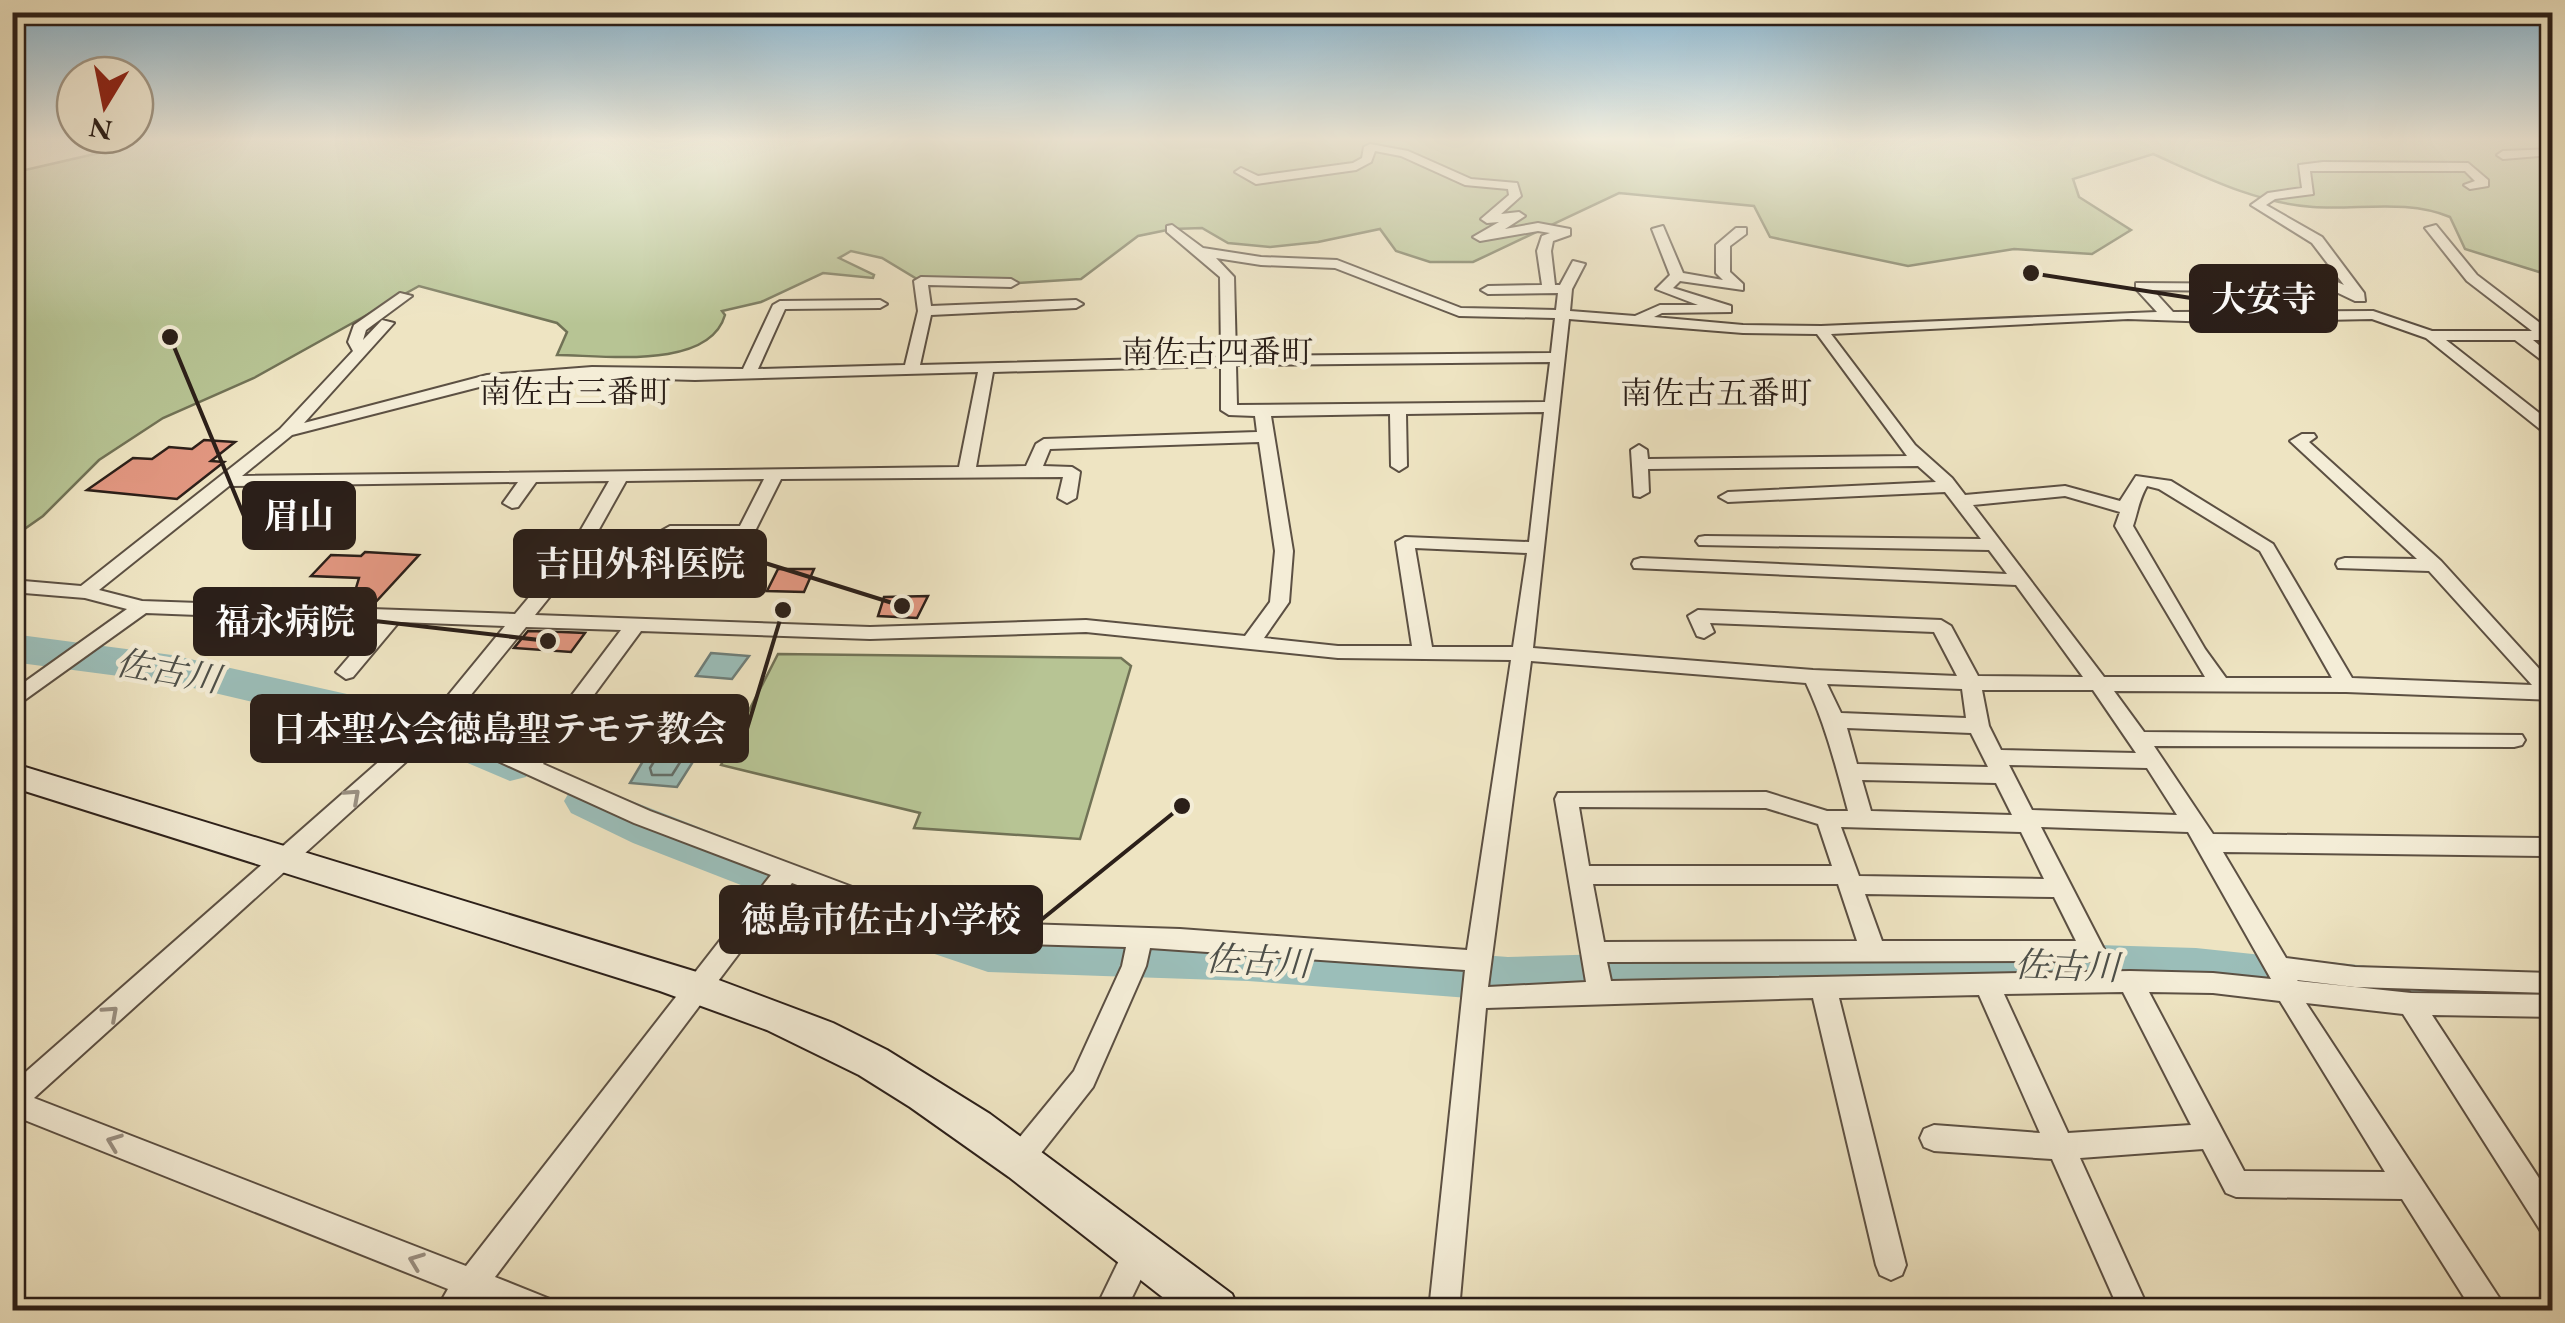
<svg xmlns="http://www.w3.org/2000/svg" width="2565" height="1323" font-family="'EB Garamond','Noto Serif JP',serif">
  <rect width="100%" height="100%" fill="#eee4c2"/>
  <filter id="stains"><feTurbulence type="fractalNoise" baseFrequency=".002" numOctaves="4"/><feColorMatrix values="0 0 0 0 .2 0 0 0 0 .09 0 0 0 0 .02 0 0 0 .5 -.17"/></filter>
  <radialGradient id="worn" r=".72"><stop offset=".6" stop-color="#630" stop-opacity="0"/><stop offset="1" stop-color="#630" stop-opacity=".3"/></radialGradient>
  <g fill="#b7c494" stroke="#717256" stroke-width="2.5">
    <path d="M137 139H2552V276L2465 249 2450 217C2407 199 2359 210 2313 207 2256 203 2205 177 2153 154L2073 179 2079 197 2131 230 2092 254 2014 249 1908 266 1770 237 1754 206 1619 193 1473 262H1430L1396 251 1380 229 1318 242 1270 247 1228 243 1202 228 1172 229 1138 236 1081 279 1018 283 917 279 882 258 851 251 839 258 874 275 873 278 823 273 761 302 722 311 725 315C709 371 601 355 557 355L567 332 557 323 419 286 254 378 163 418 99 460 43 516 13 537 12 173 112 150Z"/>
    <path d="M778 654 1121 658 1131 666 1080 839 914 828 920 813 721 765Z"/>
  </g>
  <g fill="#9bbeb9" stroke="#6e7e79" stroke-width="2.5">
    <path d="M711 653 749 656 732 679 696 676Z"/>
    <path d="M668 719 718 722 677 787 630 783Z"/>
  </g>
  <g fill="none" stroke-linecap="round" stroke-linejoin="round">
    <path stroke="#636e69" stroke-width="2.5" d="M673 731H693L696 737 672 775H652L650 768Z"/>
    <g fill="#9bbeb9" fill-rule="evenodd">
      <path d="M12 634 172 655 423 711 526 753 533 765 526 777 510 781 411 739 172 683 12 662Z"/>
      <path d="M588 784 845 884 988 930 1248 937 1508 957 1997 942 2196 948 2396 969 2552 972V1017L2396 1013 2196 992 1997 986 1508 1001 1248 981 988 972 810 912 633 843 571 813 564 801 571 789Z"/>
    </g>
  </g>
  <g fill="#e29781" stroke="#2b1f19" stroke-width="2.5">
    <path d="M204 440 235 442 211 461 224 462 177 499 87 490 133 458 152 459 169 447 192 449Z"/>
    <path d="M365 552 419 555 373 605 369 589 356 588 359 578 311 576 331 555 361 556Z"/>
    <path d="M778 569H814L804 592 767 591Z"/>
    <path d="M928 596 917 618 878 616 884 597Z"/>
    <path d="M528 631 562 632 585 633 571 652 514 648Z"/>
  </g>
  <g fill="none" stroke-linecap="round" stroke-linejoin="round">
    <g stroke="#5c5043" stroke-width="4">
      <g id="street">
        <path d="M1370 144 1408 151 1471 179 1517 183 1521 196 1501 214 1519 212 1525 216 1505 229 1538 223 1570 229V235L1553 241 1551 251 1555 285H1560L1573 261 1585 264 1572 289 1570 311 1635 316 1660 305H1698L1656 289 1670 275 1652 229 1663 226 1683 273 1723 280 1716 273V245L1736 228H1746V234L1730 246V272L1743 284V290L1680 281 1673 288 1731 306V312L1662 313 1654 317 1743 325 1821 326 2157 312 2136 289V283L2292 284 2284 276C2304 265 2325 276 2344 285L2312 243 2251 205 2268 193 2302 188 2299 165 2323 162 2468 163 2488 180V186L2470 189 2464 185 2475 181 2465 171H2310L2313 194 2275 199 2266 205 2322 237 2364 293 2365 301H2355L2311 280H2305L2313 288 2306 292 2153 290 2173 312 2373 311 2432 331H2532L2467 281 2425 228 2436 225 2477 275 2552 332V340H2533L2552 356V368L2515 340H2446L2552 423V436L2546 434 2426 338 2372 319 2215 322 2128 319 1831 334 1915 445 1952 478 1965 495 2065 486 2120 501 2136 476 2171 481 2273 544 2352 678 2532 685 2429 571 2338 568 2336 564 2338 560 2345 558 2417 559 2290 441 2302 434H2314L2316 437 2309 442 2441 561 2552 683V700L2346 692 2114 691 2144 732 2522 735 2525 740 2522 745 2514 747 2154 746 2213 834 2552 838V856L2223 852 2286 958 2355 967 2552 973V993L2355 987 2411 993 2552 995V1017L2432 1015 2552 1198V1237L2542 1233 2403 1014 2306 1003 2500 1299 2504 1310H2472L2402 1199 2236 1197 2226 1193 2203 1149 2080 1158 2149 1310H2119L2052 1159 1934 1151 1924 1147 1920 1138 1924 1129 1934 1125 2040 1133 1979 995 1839 998 1906 1265 1902 1275 1891 1280 1880 1275 1876 1265 1813 998 1486 1008 1459 1310H1429L1465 970 1150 948 1146 966 1093 1087 1030 1167 1020 1171 1010 1167 1006 1158 1010 1149 1074 1071 1122 966 1126 947 992 943 883 917 792 883 495 1277 550 1299 554 1310H502L477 1301 470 1310H436L448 1289 12 1115V1084L432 715 505 626 399 622 353 677 346 679 336 672 379 622 146 613 12 709V691L127 609 85 598 12 592V580L81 586 280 429 353 351 348 342 354 325 400 293 412 296 366 330 363 340 382 320 394 323 304 423 487 375 592 367 743 369 773 305 780 301 880 300 887 304 880 308 785 309 758 369 905 365 918 311 914 281 921 277 1011 279 1018 283 1011 287 928 285 931 306 1076 300 1083 304 1076 308 931 315 920 365 1221 357 1220 277 1167 232V226L1172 225 1203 248 1261 257 1337 260 1461 308 1556 310 1558 293 1488 294 1481 290 1488 286 1542 285 1537 251 1542 236 1550 233 1538 231 1480 241 1473 237 1499 222 1487 223 1481 219 1509 195 1508 189 1465 185 1401 156 1375 151 1371 162 1356 170 1256 184 1235 172 1241 168 1258 176 1353 163 1362 158 1364 147ZM1216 258 1261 265 1335 268 1459 316 1555 318 1551 353 1236 356 1234 277ZM1569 319 1743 333 1817 334 1907 456 1648 459 1647 450 1639 445 1631 450 1634 496 1640 497 1649 492 1648 469 1918 466 1936 482 1728 492 1719 497 1728 502 1945 492 1981 539 1705 536 1699 537 1696 541 1699 545 1989 550 2007 574 1641 558 1634 560 1632 564 1634 568 2016 585 2083 677 1978 676 1951 626 1941 620 1698 610 1688 616 1697 636 1704 638 1714 632 1710 623 1934 632 1957 676 1813 670 1533 648ZM1550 362 1545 402 1237 405 1236 365ZM1221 366V410L1229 415 1255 416 1257 432 1044 439 1036 444 1026 466 976 467 993 372ZM978 372 959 467 242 476 292 435 487 385 592 377 695 380ZM1544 412 1529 542 1405 537 1396 542 1412 646H1338L1264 638 1289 602 1293 551 1271 416 1390 414 1391 466 1399 471 1407 466 1406 414ZM1259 442 1275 551 1270 602 1245 636 1086 620 870 627 535 615 588 549 626 481 764 479 740 526H670L661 531 670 536H746L755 531 781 479 1063 477 1058 498 1067 503 1076 498 1080 472 1072 467 1043 466 1050 449ZM609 481 571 547 515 614 142 601 99 590 229 486 518 482 503 503 512 508 518 507 536 482ZM2147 486 2159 489 2260 551 2332 678H2226L2205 649 2133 526C2138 511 2139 500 2147 486ZM2065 496 2120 512 2115 526 2205 677H2104L1973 505ZM1415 548 1527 553 1513 647H1432ZM526 627 621 630 526 756 481 736 452 718ZM641 631 870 639 1086 632 1338 658 1511 660 1467 950 1180 929 992 923 931 911 887 900 650 811 543 764ZM1531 661 1806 683C1826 726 1836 767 1848 811H1827L1766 792 1558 793 1555 799 1586 982 1488 987ZM1827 684 1962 689 1966 718 1841 713ZM1982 690H2093L2136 753 2001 750 1989 726ZM1847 728 1971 733 1988 767 1857 764ZM440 731 465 746 634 823 771 875 466 1266 34 1098ZM2009 765 2147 768 2177 815 2032 810ZM1862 780 1996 783 2012 815 1871 811ZM1579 807 1766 808 1818 824 1832 866H1589ZM1841 827 2021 832 2044 879 1859 876ZM2041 827 2188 832 2271 979 2213 973 2130 971 1611 981 1607 962 2093 961 2102 958 2105 951ZM1593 884H1838L1857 941 1604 942ZM1865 894 2054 897 2076 941H1882ZM2297 980 2355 987 2298 981ZM2123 992 2191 1125 2068 1133 2004 994ZM2149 992 2213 993 2280 1001 2385 1172 2244 1171Z"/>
        <path d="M2552 149V155L2503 159 2497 155 2503 151Z"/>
        <path d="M1138 1240 1149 1244 1153 1254 1126 1310H1095L1127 1244Z"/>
      </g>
    </g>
    <g stroke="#2b1f19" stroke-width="4">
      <path id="secondary" d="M12 763 700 973 833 1023 887 1050 990 1114 1232 1294 1239 1310H1179L1009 1177 910 1107 859 1075 767 1030 660 991 12 787Z"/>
    </g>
    <use href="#street" fill="#f4edd7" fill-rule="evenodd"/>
    <use href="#secondary" fill="#f4edd7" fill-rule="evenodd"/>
  </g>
  <defs><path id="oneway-chevron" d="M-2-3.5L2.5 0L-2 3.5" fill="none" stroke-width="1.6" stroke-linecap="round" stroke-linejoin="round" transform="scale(2.5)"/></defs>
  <g stroke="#9a9082">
    <use href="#oneway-chevron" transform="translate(353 796) rotate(-42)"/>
    <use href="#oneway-chevron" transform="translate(111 1013) rotate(-42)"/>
    <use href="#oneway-chevron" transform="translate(114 1142) rotate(-159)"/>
    <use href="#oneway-chevron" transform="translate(416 1261) rotate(-159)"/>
  </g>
  <linearGradient id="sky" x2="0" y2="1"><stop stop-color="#89b8d5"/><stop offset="0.43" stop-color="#f7f3e4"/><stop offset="1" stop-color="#f7f3e4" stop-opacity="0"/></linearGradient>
  <rect width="2565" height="324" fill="url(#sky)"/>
  <g text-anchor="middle" stroke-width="9" stroke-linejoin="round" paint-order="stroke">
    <g font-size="32" fill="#2b1f19" stroke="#f4edd7">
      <text x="1217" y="363">南佐古四番町</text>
      <text x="575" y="403">南佐古三番町</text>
      <text x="1716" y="404">南佐古五番町</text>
    </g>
    <g font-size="35" font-style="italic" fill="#4d4f49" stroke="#f4edd7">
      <text transform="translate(168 671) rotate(10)" y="12">佐古川</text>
      <text transform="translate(1258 961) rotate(3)" y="12">佐古川</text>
      <text transform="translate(2067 966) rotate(2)" y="12">佐古川</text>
    </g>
  </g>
  <path fill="none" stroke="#2b1f19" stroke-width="4" d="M2031 273L2191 298M170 337L244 516M902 606L765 563M548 641L375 621M783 610L747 729M1182 806L1041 920"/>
  <g fill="#2b1f19" stroke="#f4edd7" stroke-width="4">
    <circle cx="2031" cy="273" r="10"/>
    <circle cx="170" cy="337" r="10"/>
    <circle cx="902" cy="606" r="10"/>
    <circle cx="548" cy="641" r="10"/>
    <circle cx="783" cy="610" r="10"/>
    <circle cx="1182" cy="806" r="10"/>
  </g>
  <g fill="#2b1f19" stroke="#2b1f19" stroke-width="4">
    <rect x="2191" y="266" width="145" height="65" rx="10"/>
    <rect x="244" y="483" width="110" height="65" rx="10"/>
    <rect x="515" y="531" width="250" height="65" rx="10"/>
    <rect x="195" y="589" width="180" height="65" rx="10"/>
    <rect x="252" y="696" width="495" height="65" rx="10"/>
    <rect x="721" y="887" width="320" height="65" rx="10"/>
  </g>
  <g font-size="35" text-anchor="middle" font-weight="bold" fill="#fff">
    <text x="2264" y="311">大安寺</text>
    <text x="299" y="528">眉山</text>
    <text x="640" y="576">吉田外科医院</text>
    <text x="285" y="634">福永病院</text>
    <text x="499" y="741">日本聖公会徳島聖テモテ教会</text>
    <text x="881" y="932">徳島市佐古小学校</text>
  </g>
  <rect width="2565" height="1323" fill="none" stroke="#eee4c2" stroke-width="50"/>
  <rect x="15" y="15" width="2535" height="1293" fill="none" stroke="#2b1f19" stroke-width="5"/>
  <rect x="25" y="25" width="2515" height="1273" fill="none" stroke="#2b1f19" stroke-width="2.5"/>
  <g transform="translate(105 105) rotate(190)"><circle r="48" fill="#f4edd7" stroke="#a49b8b" stroke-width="2.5"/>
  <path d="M0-8L18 38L0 25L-18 38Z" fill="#8f2418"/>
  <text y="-15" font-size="28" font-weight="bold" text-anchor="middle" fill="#2b1f19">N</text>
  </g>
  <rect width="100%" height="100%" filter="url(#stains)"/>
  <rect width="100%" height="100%" fill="url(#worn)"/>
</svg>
